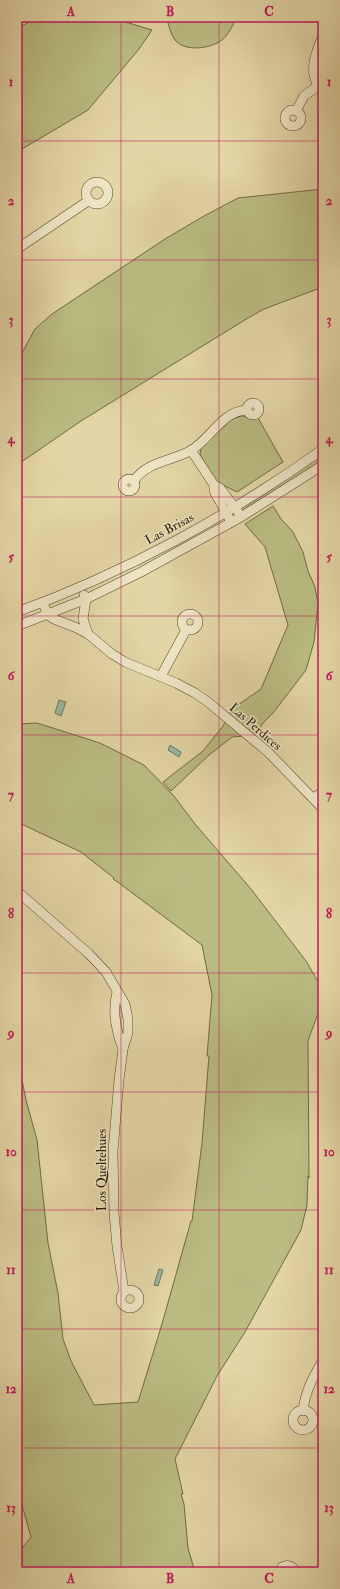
<svg xmlns="http://www.w3.org/2000/svg" width="340" height="1589" font-family="'IM FELL Double Pica',serif">
  <rect width="100%" height="100%" fill="#e3d5a5"/>
  <filter id="stains"><feTurbulence type="fractalNoise" baseFrequency=".005" numOctaves="4"/><feColorMatrix values="0 0 0 0 .2 0 0 0 0 .09 0 0 0 0 .02 0 0 0 .5 -.17"/></filter>
  <radialGradient id="worn" r=".72"><stop offset=".6" stop-color="#630" stop-opacity="0"/><stop offset="1" stop-color="#630" stop-opacity=".3"/></radialGradient>
  <g fill="#babc82" stroke="#706a42">
    <path d="M40 17H109L152 30 139 49 88 110 17 152V28Z"/>
    <path d="M168 17H237C233 25 229 34 222 40 210 49 185 52 175 40 171 35 169 26 167 20Z"/>
    <path d="M323 58V84C318 76 318 66 323 58Z"/>
    <path d="M323 189V287L264 309 248 318 81 421 17 465V362L35 329 52 314 165 239 204 216 238 198Z"/>
    <path d="M241 416C247 416 251 419 258 418L283 462 237 492 217 482 200 455 201 448 232 419Z"/>
    <path d="M323 454V461L242 511 241 508Z"/>
    <path d="M273 506 281 519 293 532 303 552 308 571 315 587 318 604 314 642 306 670 273 713 263 723 256 735 232 737 209 755 171 791 163 782 203 751 223 726 232 709 261 689 288 625 265 547 245 524Z"/>
    <path d="M37 723 100 743 144 765 173 795 195 824 251 889 306 961 323 990V1000L308 1041 309 1178 308 1176 307 1205 301 1230 245 1332 217 1376 175 1459 183 1494H181L184 1504 188 1548 195 1572H17V1555L31 1537 22 1505 21 1490 17 1480V1055L26 1100 37 1140 48 1243 58 1293 63 1339 71 1361 94 1405 138 1402 162 1324 191 1221H192L202 1143 209 1056H207L212 995 202 945 119 883 113 879 114 878 81 852 17 822V724Z"/>
  </g>
  <g fill="#96b9a1" stroke="#6a7861">
    <path d="M59 700 66 702 61 716 55 713Z"/>
    <path d="M170 745 181 752 179 757 168 750Z"/>
    <path d="M159 1269 163 1270 158 1286 154 1285Z"/>
  </g>
  <g fill="none" stroke-linecap="round" stroke-linejoin="round">
    <g stroke="#56462b" stroke-width="10">
      <g id="minor">
        <path d="M323 36C314 56 307 74 323 93"/>
        <circle cx="293" cy="118" r="8"/>
        <path d="M296 111 304 96 318 86"/>
        <circle cx="97" cy="193" r="11"/>
        <path d="M17 249 88 201"/>
        <circle cx="253" cy="409" r="6"/>
        <path d="M191 450 214 485 220 488 238 512"/>
        <circle cx="129" cy="485" r="6"/>
        <path d="M134 481C146 462 171 461 190 451 210 440 221 412 246 410"/>
        <path d="M214 485V491L229 518"/>
        <path d="M84 595 86 599 83 619 88 634"/>
        <path d="M43 603 48 615 54 619 77 628 88 634 112 654 125 662 176 683 195 693 208 702 269 753 323 809"/>
        <path d="M17 612C124 573 231 515 323 449"/>
        <circle cx="190" cy="622" r="8"/>
        <path d="M17 626 86 599 141 572 241 517 323 465"/>
        <path d="M161 676 186 630"/>
        <path d="M313 798 323 792"/>
        <path d="M17 891 89 954 106 972 125 1004 128 1019V1033L123 1049 119 1080 113 1151 114 1213 117 1246 124 1291"/>
        <path d="M117 992C112 1011 116 1031 123 1049"/>
        <circle cx="130" cy="1299" r="9"/>
        <circle cx="303" cy="1420" r="10"/>
        <path d="M303 1411C305 1392 313 1377 323 1360"/>
        <path d="M279 1572 282 1567C288 1564 293 1566 296 1572"/>
      </g>
    </g>
    <use href="#minor" stroke="#ede4c4" stroke-width="9"/>
  </g>
  <path fill="none" stroke="#c2185b" stroke-width="1" stroke-opacity="0.55" d="M121 17V1572M219 17V1572M17 141H323M17 260H323M17 379H323M17 497H323M17 616H323M17 735H323M17 854H323M17 973H323M17 1092H323M17 1210H323M17 1329H323M17 1448H323"/>
  <g text-anchor="middle" stroke-width="3" stroke-linejoin="round" paint-order="stroke">
    <g font-size="13" fill="#271702" stroke="#ede4c4">
      <text transform="translate(169 528) rotate(-28)" y="5">Las Brisas</text>
      <text transform="translate(256 726) rotate(41)" y="5">Las Perdices</text>
      <text transform="translate(101 1170) rotate(-90)" y="5">Los Queltehues</text>
    </g>
  </g>
  <rect width="340" height="1589" fill="none" stroke="#e3d5a5" stroke-width="44"/>
  <rect x="22" y="22" width="296" height="1545" fill="none" stroke="#c2185b" stroke-width="1.5"/>
  <g font-size="13" text-anchor="middle" font-weight="bold" fill="#c2185b">
    <text x="71" y="16">A</text>
    <text x="170" y="16">B</text>
    <text x="269" y="16">C</text>
    <text x="11" y="86">1</text>
    <text x="329" y="86">1</text>
    <text x="11" y="205">2</text>
    <text x="329" y="205">2</text>
    <text x="11" y="324">3</text>
    <text x="329" y="324">3</text>
    <text x="11" y="443">4</text>
    <text x="329" y="443">4</text>
    <text x="11" y="561">5</text>
    <text x="329" y="561">5</text>
    <text x="11" y="680">6</text>
    <text x="329" y="680">6</text>
    <text x="11" y="799">7</text>
    <text x="329" y="799">7</text>
    <text x="11" y="918">8</text>
    <text x="329" y="918">8</text>
    <text x="11" y="1037">9</text>
    <text x="329" y="1037">9</text>
    <text x="11" y="1156">10</text>
    <text x="329" y="1156">10</text>
    <text x="11" y="1274">11</text>
    <text x="329" y="1274">11</text>
    <text x="11" y="1393">12</text>
    <text x="329" y="1393">12</text>
    <text x="11" y="1512">13</text>
    <text x="329" y="1512">13</text>
    <text x="71" y="1583">A</text>
    <text x="170" y="1583">B</text>
    <text x="269" y="1583">C</text>
  </g>
  <rect width="100%" height="100%" filter="url(#stains)"/>
  <rect width="100%" height="100%" fill="url(#worn)"/>
</svg>
